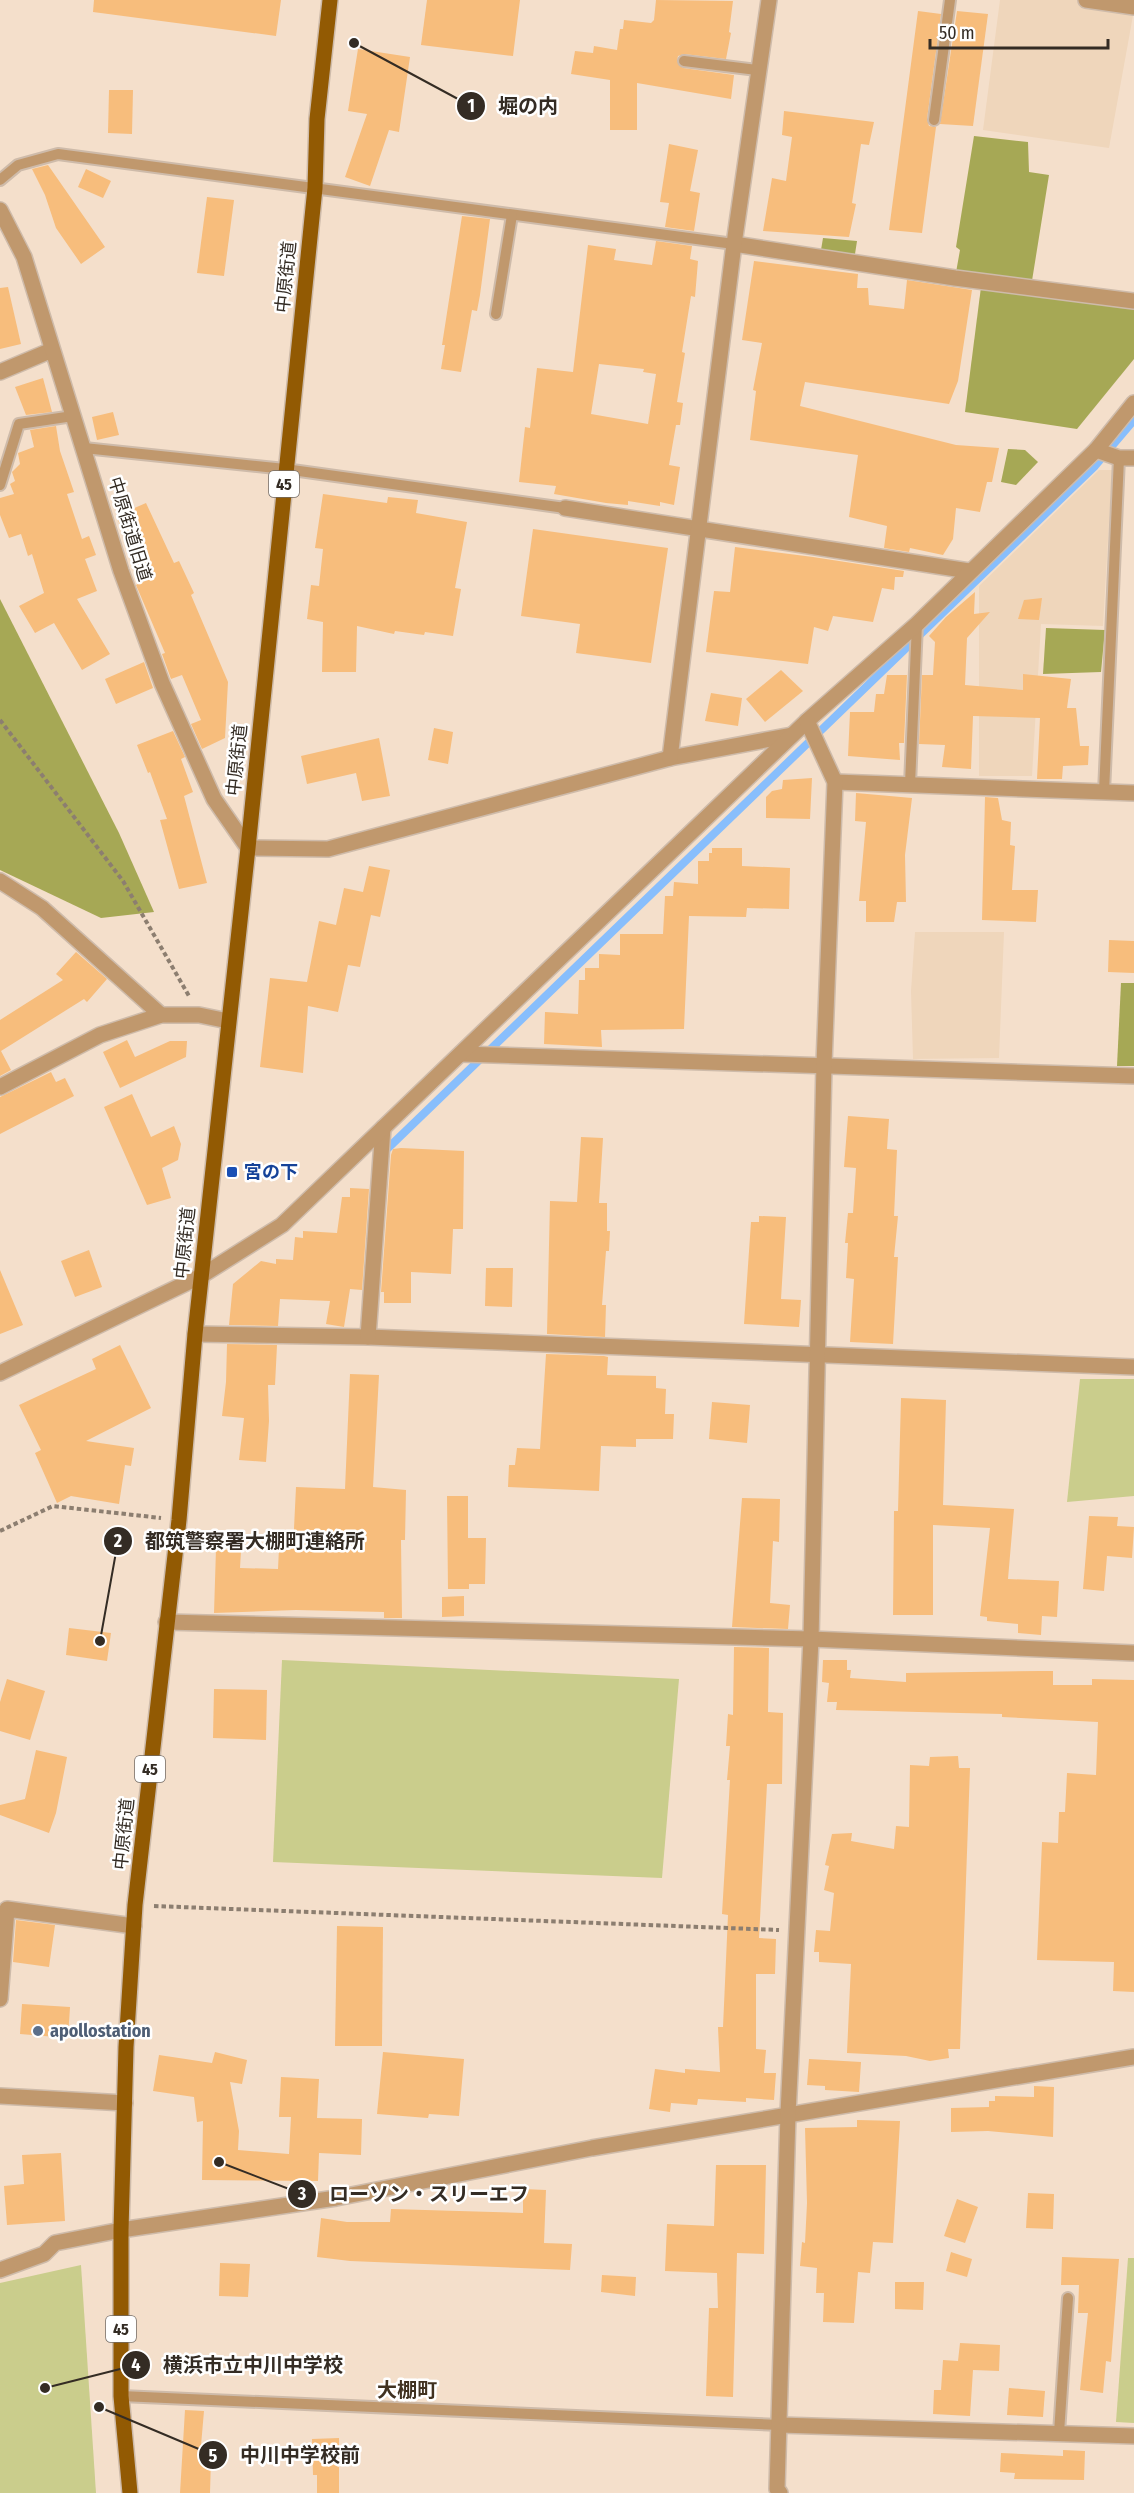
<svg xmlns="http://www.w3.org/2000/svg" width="1134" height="2493" font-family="'Fira Sans Condensed','Noto Sans JP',sans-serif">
  <rect width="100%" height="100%" fill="#f4dfcb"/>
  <g fill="#efd6bb">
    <path d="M1000 0H1086L1134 10 1109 148 983 130Z"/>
    <path d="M1099 470H1112L1103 626 1041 624 1032 776H979V586Z"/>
    <path d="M915 932H1004L999 1058 913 1059 911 991Z"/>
  </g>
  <g fill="#cacd8c">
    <path d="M1080 1379H1134V1496L1067 1502Z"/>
    <path d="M282 1660 679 1679 662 1878 273 1862Z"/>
    <path d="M1128 2258H1134V2423L1116 2422Z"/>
    <path d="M81 2265 96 2493H0V2283Z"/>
  </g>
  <g fill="#a6a855">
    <path d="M974 136 1028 142 1029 172 1049 175 1031 287 955 278 960 250 956 247Z"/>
    <path d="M823 238 857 241 855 254 821 250Z"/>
    <path d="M981 287 1134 307V359L1077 429 965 412Z"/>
    <path d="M1008 449 1025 450 1038 462 1016 485 1001 482Z"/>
    <path d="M0 599 119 833 154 912 101 918 0 870Z"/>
    <path d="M1046 628 1105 630 1101 672 1043 674Z"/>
    <path d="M1121 983H1134V1066H1117Z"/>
  </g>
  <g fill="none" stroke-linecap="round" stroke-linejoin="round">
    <path stroke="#88befc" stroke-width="8" d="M385 1151 1095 466 1134 420"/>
  </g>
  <g fill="#f7bd7c" fill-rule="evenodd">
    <path d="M94 0H281L276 36 93 12Z"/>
    <path d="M427 0H520L513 56 421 45Z"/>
    <path d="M656 0 733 1 729 32 731 33 726 59 684 54 678 56 677 61 683 68 734 75 731 99 637 83V130H610V80L571 74 575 51 593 53 594 46 617 50 620 29H623L624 20 651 23 654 20Z"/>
    <path d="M918 11 941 14 927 119 929 126 936 127 922 233 889 230Z"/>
    <path d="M957 11 988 14 973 126 940 124Z"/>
    <path d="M358 49 410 57 399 132 389 130 370 186 345 177 367 114 348 111Z"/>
    <path d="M109 90H133L132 134 108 133Z"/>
    <path d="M784 111 874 122 869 145 861 144 852 203 856 204 849 237 763 231 772 178 786 181 792 137 782 135Z"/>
    <path d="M669 144 698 150 690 191 700 193 694 231 665 227 669 203 660 202Z"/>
    <path d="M48 165 105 247 81 264 56 228 45 195 32 169Z"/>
    <path d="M86 169 111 181 103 198 78 187Z"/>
    <path d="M207 197 234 200 224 276 197 273Z"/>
    <path d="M462 216 490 219 480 295 477 311 472 310 461 372 441 369 445 345H442Z"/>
    <path d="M656 241 692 246 690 259 698 261 695 297 691 296 682 352 685 353 677 402 683 403 680 425H676L669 465 680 467 674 505 660 502V506L628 501V505L606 503 554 494 556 486 519 482 525 427 530 428 537 368 573 372 588 245 616 249 614 260 652 265ZM599 364 644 369 643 372 656 374 648 424 591 414Z"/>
    <path d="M754 261 858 274 857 288H868L869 305 904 309 907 280 972 290 958 381 949 404 805 382 800 406 956 445 999 448 992 482H987L980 512 956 508 953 539 943 555 910 548 909 552 884 548 887 526 849 517 858 455 750 440 756 391 753 390 762 343 742 340Z"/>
    <path d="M8 287 21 344 0 349V288Z"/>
    <path d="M43 378 52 412 26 415 15 387Z"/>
    <path d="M113 412 119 435 97 440 92 417Z"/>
    <path d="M56 426 60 451 74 492 67 494 82 539 89 536 96 555 85 559 97 591 77 599 110 654 82 670 54 623 35 633 19 606 44 593 32 554 28 556 21 534 9 538 0 515V498L14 494 10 484 15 481 12 472 20 464 18 453 34 447 30 430Z"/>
    <path d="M323 494 387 503 388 497 418 500 416 513 467 522 455 588 461 589 453 636 425 632 424 635 395 631 394 634 357 626 356 672H322L323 622 307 619 311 585 319 586 323 549 315 548Z"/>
    <path d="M146 503 174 563 179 561 194 593 191 595 228 682 225 738 202 749 191 724 201 720 182 675 171 679 162 654 165 653 136 585 146 580 116 516Z"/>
    <path d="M533 529 668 548 651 663 576 653 580 624 521 616Z"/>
    <path d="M735 547 813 557 904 571 903 577H895L894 590 882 588 873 622 833 616 828 631 814 627 808 664 706 652 714 591 730 592Z"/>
    <path d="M975 592 974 614 990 612 967 638 965 685 1023 690V674L1071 679 1067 708H1076L1080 746H1089L1088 765 1063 766 1062 779H1037L1040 718 973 716 971 769 942 767 945 745 919 744 922 675H933L935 642 929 636 946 617Z"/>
    <path d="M1042 598 1039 620 1018 619 1024 600Z"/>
    <path d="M144 662 153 688 116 704 105 679Z"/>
    <path d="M781 670 803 691 765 722 746 699Z"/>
    <path d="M887 675H907L904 743H899L900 760 848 756 850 712H874L876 694H884Z"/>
    <path d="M711 693 742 698 738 726 705 721Z"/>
    <path d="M434 728 453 732 448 764 428 760Z"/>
    <path d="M173 731 185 757 181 759 193 792 184 796 207 883 179 889 160 820 167 819 150 772 148 773 137 745Z"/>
    <path d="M379 738 390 796 362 801 356 773 307 784 301 756Z"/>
    <path d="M812 778 810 819 766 818V797L772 791 782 789 783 780Z"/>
    <path d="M856 793 912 798 905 855 906 902H897L894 922H866V901H859L866 822 855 821Z"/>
    <path d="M985 797 998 798 1002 820 1011 822 1010 845 1015 846 1012 890H1038L1036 922 982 920Z"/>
    <path d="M712 848H742V866L790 868 789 909 747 908 746 917 689 916 684 1029 601 1030 602 1047 544 1044 545 1012 578 1014 579 980H585V968H599V954L620 955V934H663L665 896H673L674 882 698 884V861H709V853H712Z"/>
    <path d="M369 866 390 870 380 917 371 915 360 967 348 965 338 1012 308 1006 303 1073 260 1067 270 978 307 982 319 921 336 925 344 888 363 892Z"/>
    <path d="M1109 940 1134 941V973L1108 972Z"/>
    <path d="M76 952 107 979 87 1002 84 999 1 1051 11 1070 0 1076V1020L63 980 56 974Z"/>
    <path d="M127 1040 135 1057 170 1041H187L186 1057 120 1088 103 1052Z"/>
    <path d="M51 1072 56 1082 65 1078 74 1096 0 1134V1097Z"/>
    <path d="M132 1094 151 1137 174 1126 181 1144 178 1160 162 1168 171 1198 147 1205 104 1107Z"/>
    <path d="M848 1116 889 1119 887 1149 897 1150 894 1216H898L894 1257H898L893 1344 850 1342 854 1279 846 1278 848 1243H845L848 1213H853L856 1168 844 1167Z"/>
    <path d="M581 1137 603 1138 599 1203H607V1231H610L609 1251H606L602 1305H606L605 1337 547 1334 550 1201 577 1202Z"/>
    <path d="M401 1148 464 1151 463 1229H453L451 1274 411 1272V1303H384V1292H381L391 1155 393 1149Z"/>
    <path d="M350 1188 369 1189 362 1290 350 1289 344 1327 326 1324 330 1301 280 1299 278 1326 229 1325 233 1284 261 1261 276 1264V1259L293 1260 295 1237 303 1238V1231L337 1233 342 1197H350Z"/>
    <path d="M759 1216 786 1217 781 1299 801 1300 799 1327 744 1324 751 1222H759Z"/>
    <path d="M89 1250 102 1287 75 1297 61 1261Z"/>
    <path d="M486 1268H513L512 1307 485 1306Z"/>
    <path d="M0 1270 23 1325 0 1334Z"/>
    <path d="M227 1344 277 1345 275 1385H268L269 1421 266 1462 239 1460 244 1418 222 1416 226 1382Z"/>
    <path d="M120 1345 151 1408 86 1441 134 1448 131 1466 125 1465 119 1504 71 1496 57 1503 35 1453 41 1450 19 1405 96 1369 92 1359Z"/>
    <path d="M546 1354 604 1356 608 1357 607 1375 656 1376V1388L666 1389 665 1414H674L673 1439H636V1447L601 1446 599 1491 508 1487 509 1465H515L517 1448 540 1449Z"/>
    <path d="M350 1374 379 1375 373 1487 406 1490 405 1540H401L402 1618H384V1612L296 1610 214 1613 216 1549 241 1551 240 1568 278 1569 279 1548 293 1549 296 1487 345 1489Z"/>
    <path d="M901 1398 946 1400 943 1505 1014 1509 1008 1579 1059 1581 1057 1617 1042 1616 1041 1635 1018 1633V1624L987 1621V1617L980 1616 990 1528 933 1525V1615H893L894 1511H898Z"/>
    <path d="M712 1402 750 1405 747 1443 709 1439Z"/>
    <path d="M447 1496H468V1538H486L485 1584H469V1589H448Z"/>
    <path d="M742 1498 780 1499 779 1542 773 1541 770 1603 790 1605 788 1629 732 1627Z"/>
    <path d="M1089 1516 1118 1517 1117 1526 1134 1527 1132 1558 1107 1556 1104 1591 1083 1589Z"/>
    <path d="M464 1596V1616L442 1617V1597Z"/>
    <path d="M69 1628 111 1633 107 1661 66 1655Z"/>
    <path d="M734 1647 769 1648 768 1712 783 1713 782 1784H767L759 1938 776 1939 775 1974H756V2049L766 2050 764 2073H776L774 2100 746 2098V2102L698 2099 697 2105 671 2103 670 2112 649 2109 655 2069 685 2073V2069L720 2072 718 2027H723L728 1915 722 1914 730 1780H727L730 1746H726L728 1714 733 1715Z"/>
    <path d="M823 1660H847V1670H851L850 1678 906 1682V1673L1040 1671H1053V1685H1092V1679L1134 1680V1992L1113 1991 1114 1962 1037 1960 1042 1842 1058 1843 1059 1812H1065L1067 1773 1096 1775 1098 1722 1002 1717V1714L836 1710 837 1702H827L829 1683 822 1682Z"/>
    <path d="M7 1679 45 1691 30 1740 0 1731V1702Z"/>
    <path d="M214 1689 267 1690 266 1740 213 1738Z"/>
    <path d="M36 1750 67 1757 56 1813 49 1833 0 1815V1805L25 1799Z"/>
    <path d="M958 1756 959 1768H970L960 2049H948L949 2058 930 2061 906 2056 847 2053 851 1964 819 1962V1952H814L816 1930 830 1931 834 1893 824 1890 829 1866 825 1865 832 1834 852 1833 851 1841 894 1849 896 1826 909 1827 910 1765 929 1766 930 1757Z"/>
    <path d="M16 1920 55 1925 49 1967 13 1962Z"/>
    <path d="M337 1926 383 1927 382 2046H335Z"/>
    <path d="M22 2004 70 2007 68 2038 20 2034Z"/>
    <path d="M215 2052 247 2060 242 2084 230 2082 239 2131 238 2150 289 2154 291 2117H279L281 2077 319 2079 317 2118 362 2119 361 2155 319 2153 318 2181 202 2180 203 2121 197 2122 194 2097 153 2091 159 2055 212 2063Z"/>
    <path d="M383 2052 464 2059 459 2116 429 2114 428 2118 377 2114Z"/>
    <path d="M809 2059 861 2062 859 2092 825 2090V2086L807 2085Z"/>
    <path d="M1034 2086 1054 2087 1053 2137 988 2131 951 2132V2108L989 2107V2101H995V2096L1034 2097Z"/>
    <path d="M857 2120 900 2121 893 2243 873 2242 870 2273 858 2272 854 2323 823 2322 824 2293H816L817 2268 800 2266 802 2242 805 2243 807 2203 805 2128 857 2127Z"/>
    <path d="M61 2153 65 2221 7 2225 4 2186 24 2184 22 2155Z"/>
    <path d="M716 2165H766L764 2254 737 2253 733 2397 706 2396 709 2308H718L717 2273 665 2271 667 2224 714 2226Z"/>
    <path d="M523 2189 546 2190 544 2243 572 2244 570 2270 350 2261 317 2257 321 2218 347 2222H390L391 2209 523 2213Z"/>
    <path d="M1028 2193 1054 2194 1053 2229 1026 2228Z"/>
    <path d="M957 2199 978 2207 965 2243 944 2236Z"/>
    <path d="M951 2252 972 2259 967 2277 946 2271Z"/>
    <path d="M1062 2257 1119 2259 1111 2362 1106 2361 1103 2393 1080 2390 1088 2313H1078L1079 2285H1061Z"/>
    <path d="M220 2263 250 2264 248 2297 219 2296Z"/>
    <path d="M602 2275 636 2277 635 2296 601 2292Z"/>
    <path d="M895 2282H924L923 2310 895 2309Z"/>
    <path d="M960 2343 1000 2345 999 2371 973 2370 970 2416 933 2414 934 2390H941L943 2360 958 2361Z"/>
    <path d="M1009 2388 1045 2391 1043 2417 1007 2415Z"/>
    <path d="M185 2410 204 2411 200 2457 211 2458 210 2493H180Z"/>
    <path d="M339 2438V2493H317V2475H313L312 2439Z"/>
    <path d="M1063 2450 1085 2451 1084 2480 1014 2479 1015 2473 1000 2472 1001 2453 1063 2456Z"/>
  </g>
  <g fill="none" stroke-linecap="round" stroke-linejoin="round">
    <g stroke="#cebbaa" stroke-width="14">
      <g id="service">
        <path d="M684 61 757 70"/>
        <path d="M934 120 950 0"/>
        <path d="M0 180 18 165 58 154 734 244"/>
        <path d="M496 314 512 215"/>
        <path d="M84 448 285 469 565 508"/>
        <path d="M0 485 19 424 73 416"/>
        <path d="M910 784 917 624"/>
        <path d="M1104 792 1119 458"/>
        <path d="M121 2396 780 2425"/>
        <path d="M1059 2433 1068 2298"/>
      </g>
    </g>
    <g stroke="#cebbaa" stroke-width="18">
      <g id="minor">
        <path d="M1086 0 1134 7"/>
        <path d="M734 244 955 278 1134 301"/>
        <path d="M0 372 52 350"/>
        <path d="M1096 450 1119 458H1134"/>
        <path d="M565 508 969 571"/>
        <path d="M835 782 1134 793"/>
        <path d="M248 848 328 849 670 758 792 735"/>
        <path d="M0 881 42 908 161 1015"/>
        <path d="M461 1054 1134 1076"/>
        <path d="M0 1087 100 1035 161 1015H199L228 1021"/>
        <path d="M195 1334 368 1337 1134 1367"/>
        <path d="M368 1337 383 1128"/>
        <path d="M0 1373 201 1276 282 1225 807 721 917 624 1096 450 1134 403"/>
        <path d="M166 1622 811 1639 1134 1653"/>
        <path d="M0 1999 7 1909 134 1926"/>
        <path d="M0 2096 125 2103"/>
        <path d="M0 2270 44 2254 55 2243 121 2230 336 2198 592 2148 1134 2057"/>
        <path d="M780 2425 1134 2436"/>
        <path d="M780 2493 777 2489 788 2114 811 1639 824 1064 835 782 807 721"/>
      </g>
    </g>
    <g stroke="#cebbaa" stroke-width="18">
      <g id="tertiary">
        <path d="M0 210 24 257 121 571 162 683 214 799 248 848"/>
        <path d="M670 758 734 244 769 0"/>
      </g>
    </g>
    <g stroke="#cebbaa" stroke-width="18">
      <path id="primary" d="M130 2493 121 2396V2230L126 2047 135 1905 179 1520 195 1334 248 848 315 188 317 119 330 0"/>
    </g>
    <g stroke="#8c7e70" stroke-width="4" stroke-dasharray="4.5 3" stroke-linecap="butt">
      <path d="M0 720 123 881 189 996"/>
      <path d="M0 1531 53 1506 161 1518"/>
      <path d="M154 1906 779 1930"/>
    </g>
    <use href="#service" stroke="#c0986d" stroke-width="10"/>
    <use href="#minor" stroke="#c0986d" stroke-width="15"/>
    <use href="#tertiary" stroke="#c0986d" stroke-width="15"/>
    <use href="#primary" stroke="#925a03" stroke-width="15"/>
  </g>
  <rect fill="#1a4fb4" stroke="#fff" stroke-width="2" x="226" y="1166" width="12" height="12" rx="3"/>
  <circle fill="#5c6f8a" stroke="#fff" stroke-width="2" cx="38" cy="2031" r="6"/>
  <g text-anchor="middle" stroke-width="5" stroke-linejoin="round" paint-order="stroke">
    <g fill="#fff" stroke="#716b66" stroke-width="1.5">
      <rect x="269" y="471" width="30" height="26" rx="4.5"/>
      <rect x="135" y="1756" width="30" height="26" rx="4.5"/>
      <rect x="106" y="2316" width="30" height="26" rx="4.5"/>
    </g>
    <g font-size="16" font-weight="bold" fill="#342c24">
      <text x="284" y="490">45</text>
      <text x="150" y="1775">45</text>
      <text x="121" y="2335">45</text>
    </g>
    <g font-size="18" fill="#342c24" stroke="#fff">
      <text transform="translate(286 277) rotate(-84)" y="6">中原街道</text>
      <text transform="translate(130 529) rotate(73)" y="6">中原街道旧道</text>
      <text transform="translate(237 760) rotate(-84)" y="6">中原街道</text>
      <text transform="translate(185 1243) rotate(-84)" y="6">中原街道</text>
      <text transform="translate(124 1834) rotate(-84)" y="6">中原街道</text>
    </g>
    <g font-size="18" font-weight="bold" fill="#164399" stroke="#fff" text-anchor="start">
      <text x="244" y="1178">宮の下</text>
    </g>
    <g font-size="18" font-weight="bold" fill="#4e5e75" stroke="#fff" text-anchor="start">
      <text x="50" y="2037">apollostation</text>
    </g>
    <g font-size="20" font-weight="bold" fill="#413221" stroke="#fff">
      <text x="407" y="2397">大棚町</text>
    </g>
  </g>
  <path fill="none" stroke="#342c24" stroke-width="2" d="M354 43L471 106M100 1641L118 1541M219 2162L302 2194M45 2388L136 2365M99 2407L213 2455"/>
  <g fill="#342c24" stroke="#fff" stroke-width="2">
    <circle cx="354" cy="43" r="6"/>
    <circle cx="100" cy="1641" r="6"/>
    <circle cx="219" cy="2162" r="6"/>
    <circle cx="45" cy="2388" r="6"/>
    <circle cx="99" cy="2407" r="6"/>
    <circle cx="471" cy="106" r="15"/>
    <circle cx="118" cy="1541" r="15"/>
    <circle cx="302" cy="2194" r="15"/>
    <circle cx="136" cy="2365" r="15"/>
    <circle cx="213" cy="2455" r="15"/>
  </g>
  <g font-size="18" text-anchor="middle" font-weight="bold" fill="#fff">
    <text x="471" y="112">1</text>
    <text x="118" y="1547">2</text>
    <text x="302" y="2200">3</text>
    <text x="136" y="2371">4</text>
    <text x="213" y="2462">5</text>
  </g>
  <g font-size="20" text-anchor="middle" font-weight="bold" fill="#342c24" stroke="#fff" stroke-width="5" stroke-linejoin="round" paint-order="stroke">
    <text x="528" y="113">堀の内</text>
    <text x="255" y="1548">都筑警察署大棚町連絡所</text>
    <text x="429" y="2201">ローソン・スリーエフ</text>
    <text x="253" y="2372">横浜市立中川中学校</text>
    <text x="300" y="2462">中川中学校前</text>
  </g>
  <path d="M930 39v9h178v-9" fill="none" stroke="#342c24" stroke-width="3"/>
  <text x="939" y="39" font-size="18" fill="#342c24" stroke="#ffffff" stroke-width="4.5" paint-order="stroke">50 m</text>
</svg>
